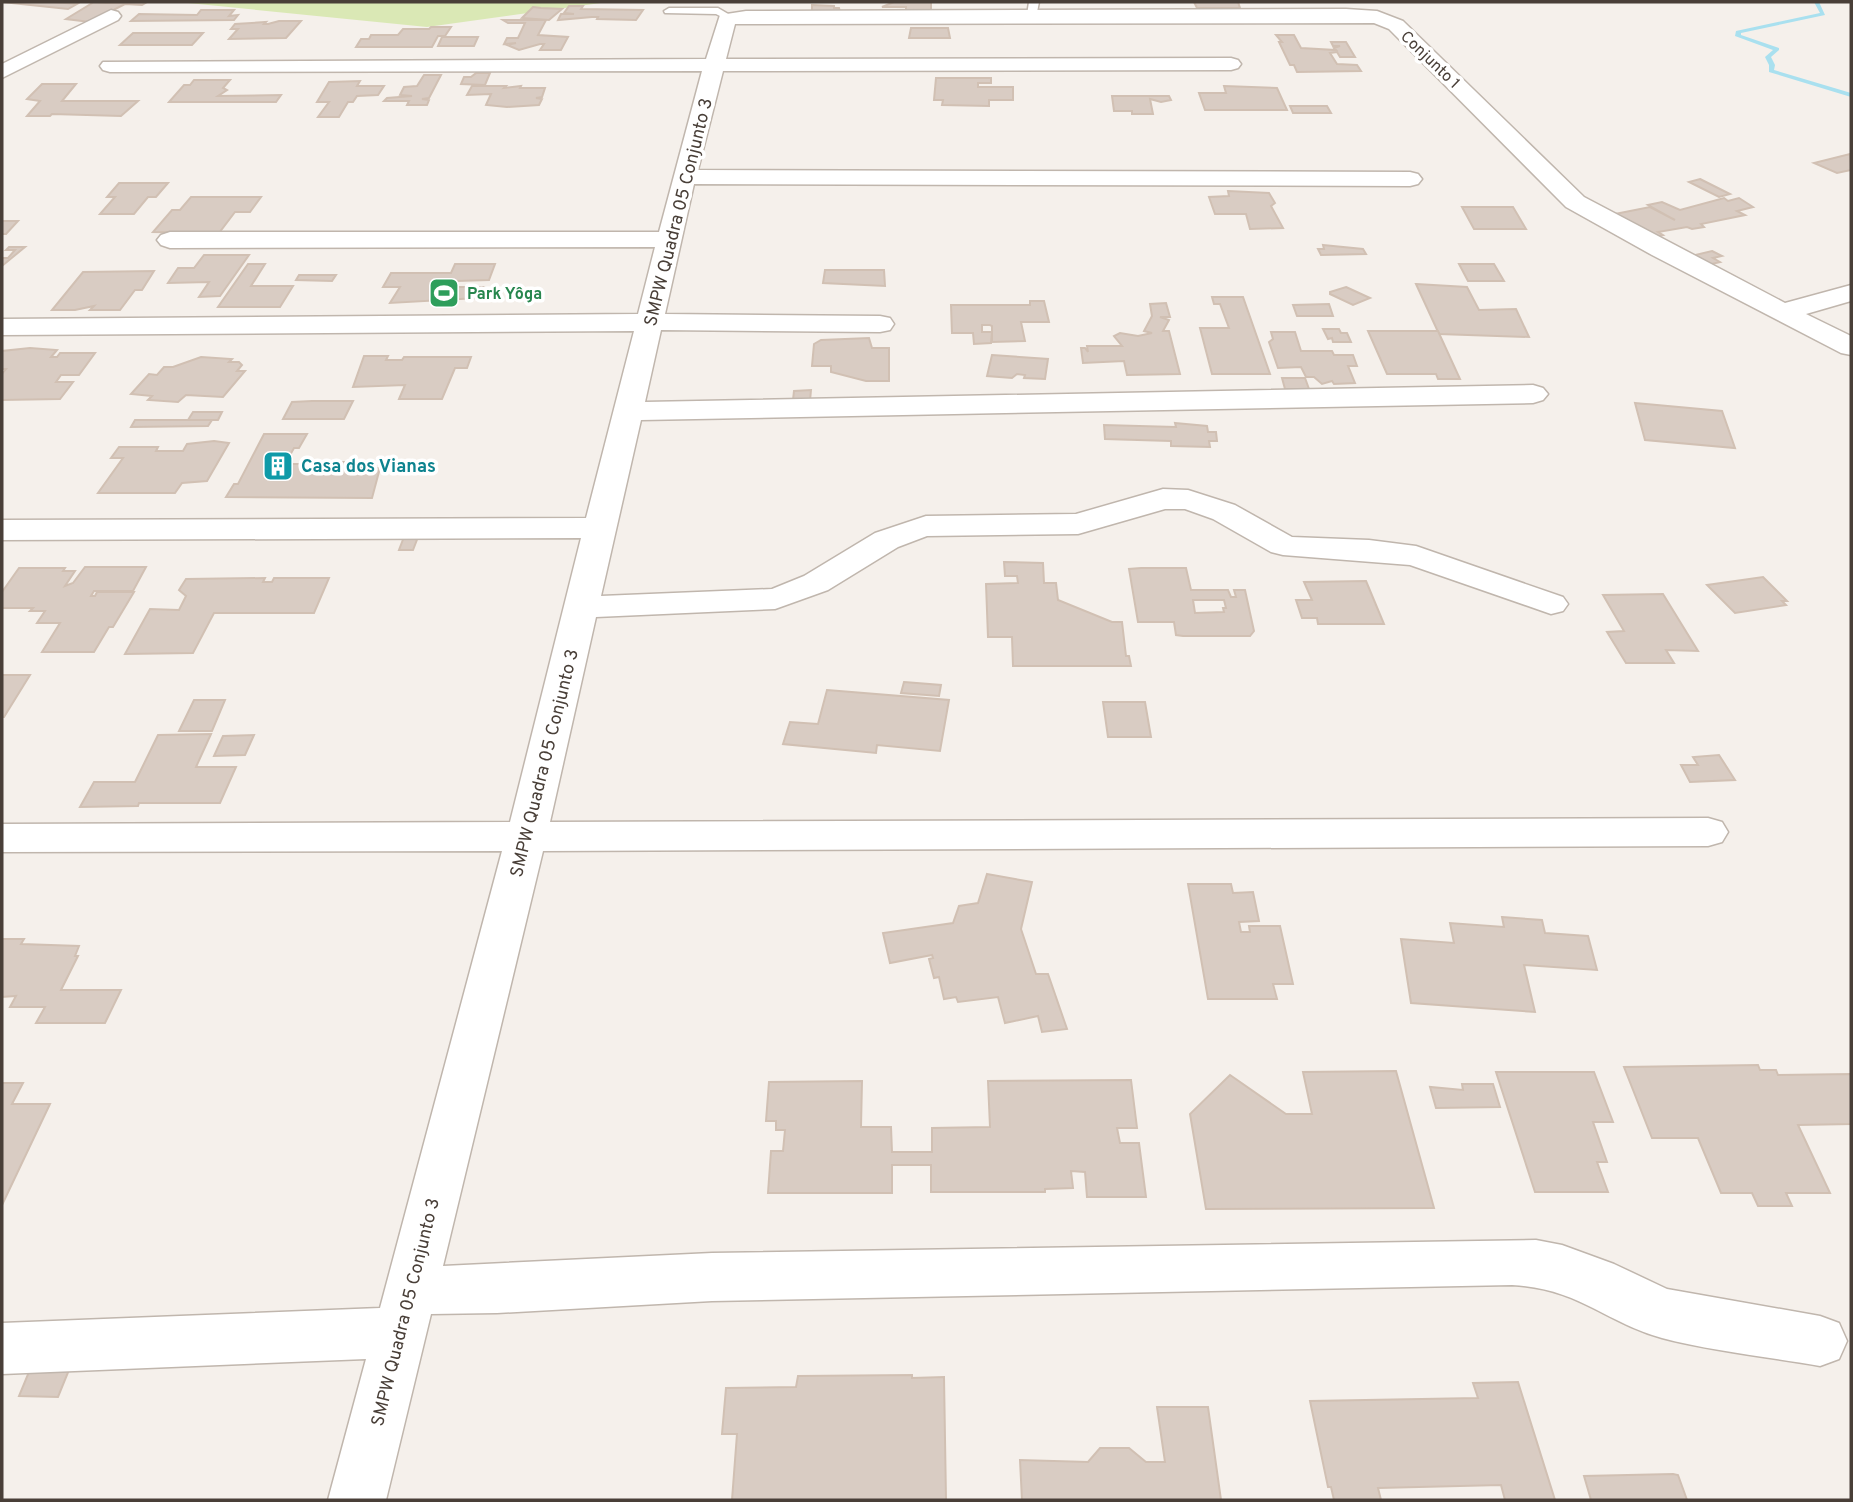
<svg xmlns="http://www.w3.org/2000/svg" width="1853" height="1502" font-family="Overpass,sans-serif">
  <rect width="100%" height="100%" fill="#f5f0eb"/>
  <path fill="#dae8b5" d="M178 2H608L427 27Z"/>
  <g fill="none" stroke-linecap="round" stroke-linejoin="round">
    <path fill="#a9e0ef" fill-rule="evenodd" d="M1814 2H1819L1825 15 1741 33V35L1779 48V50L1771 57 1775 65 1774 70 1851 93V97L1769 72V65L1765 57 1773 50 1735 36 1736 31 1820 13Z"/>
  </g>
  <g fill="#d9ccc3" stroke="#d1c0b3" stroke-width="2" fill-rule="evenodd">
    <path d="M2 2H53L77 4 68 9Z"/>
    <path d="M94 2 106 3 147 2 142 5 125 4 90 22 66 19Z"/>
    <path d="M894 2H931V12H906V7H882Z"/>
    <path d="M1194 2H1238L1240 8H1197Z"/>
    <path d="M812 5 834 6V8H839L840 12 812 13Z"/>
    <path d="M569 6H583L581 9 643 10 636 20 597 19 598 17H592L558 20 561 14H574L564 13Z"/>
    <path d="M533 7 541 8 562 9 549 20 522 18Z"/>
    <path d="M201 10H234L229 16 238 15 234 20 131 21 139 14 197 15Z"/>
    <path d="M503 20H546L538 35 568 37 561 50H540L544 44H540L519 50 507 45 516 43 504 44 507 38H518L525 23H508Z"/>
    <path d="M279 21H301L286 38 229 39 238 29H231L235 24 266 22 264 24H268Z"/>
    <path d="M431 27H451L445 36H438L432 47H356L361 39H369L371 35H398L403 29H429Z"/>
    <path d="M911 28H948L950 38H909Z"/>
    <path d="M133 33H203L192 45H120Z"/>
    <path d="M1276 35H1294L1301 48 1336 50 1334 48 1340 46H1333L1331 42H1346L1355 57H1340L1337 52 1330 53 1337 64 1357 65 1361 71 1297 72 1294 65H1290L1279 42H1282Z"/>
    <path d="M442 37H478L474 46H438Z"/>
    <path d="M476 73H490L485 85 461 84 464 77H471Z"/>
    <path d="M424 75H441L429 98 422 99 429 100 427 105H407L409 101H384L387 98 412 96 400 95 404 87 417 86Z"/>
    <path d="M936 78H991V83H978V87H1013V100H989V106L942 105 943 100H934Z"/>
    <path d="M194 80H230L223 88 227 90 218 96 281 95 276 102H169L184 85H190Z"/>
    <path d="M360 81 357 86H384L378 95 357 96 353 102H348L339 117H318L329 102H317L329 82Z"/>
    <path d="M42 84H76L62 101H138L121 116 52 114 50 116H27L40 101 27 99Z"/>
    <path d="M472 86H506L504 88 521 86 520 88H545L542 97 536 98 542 99 539 105 507 107 486 105 491 94 467 95Z"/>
    <path d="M1224 86 1277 88 1287 110H1205L1199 93H1226Z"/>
    <path d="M1112 96H1169L1171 100 1161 102 1150 99 1153 114H1132V111H1114Z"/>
    <path d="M1290 106H1327L1331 113H1293Z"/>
    <path d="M1850 154 1851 170 1837 173 1814 163Z"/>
    <path d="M1700 179 1730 194 1719 197 1689 182Z"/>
    <path d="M119 183H168L156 197H148L134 214H100L115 197H107Z"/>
    <path d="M1228 191 1269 193 1275 203 1271 206 1283 228 1250 229 1246 214H1215L1209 197 1229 196Z"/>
    <path d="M191 197H261L250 212H235L219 233 153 232 172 210H180Z"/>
    <path d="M1724 198 1728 201 1739 198 1753 207 1737 211 1745 215 1701 224 1704 227 1692 229 1687 227 1658 232 1663 235 1651 238 1610 215 1650 207 1675 220 1648 205 1662 202 1680 210Z"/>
    <path d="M1462 207H1513L1526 229H1474Z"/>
    <path d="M2 221H18L6 234H2Z"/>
    <path d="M1323 245 1363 249 1366 254 1321 255 1318 249H1324Z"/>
    <path d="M9 247H25L2 266V258H8L15 250H6Z"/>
    <path d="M1712 251 1722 256 1713 258 1720 262 1703 266 1687 257Z"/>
    <path d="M204 255H249L220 296 199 297 209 282 168 283 178 268H194Z"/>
    <path d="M248 264H265L251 286H293L280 307H218Z"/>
    <path d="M455 264H495L489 280 456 281 453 287H483L478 298 390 303 400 287H383L391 273H451Z"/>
    <path d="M1459 264H1494L1504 281H1468Z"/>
    <path d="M825 270H884L885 286 823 283Z"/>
    <path d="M154 271 142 290H135L120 310H90L94 306 75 310H52L83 272Z"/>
    <path d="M299 275H336L332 281 296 280Z"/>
    <path d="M1416 284 1467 287 1479 310 1516 309 1529 337 1439 334Z"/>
    <path d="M1346 287 1370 298 1353 305 1330 294V292Z"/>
    <path d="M1212 297H1243L1270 374H1212L1200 328H1229L1220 304H1214Z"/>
    <path d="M1030 301H1044L1049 322H1021L1025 341 992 342V326L990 325H982V332H992L991 343 974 344 973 333H952L951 305H1030Z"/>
    <path d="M1166 303 1170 317H1160L1169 320 1163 331H1169L1180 374 1127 375 1124 361 1083 363 1081 348H1085L1088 352 1087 346H1122L1114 336 1120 333 1138 336 1152 333 1144 331 1152 316 1150 304Z"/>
    <path d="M1329 304 1333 316H1297L1293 305Z"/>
    <path d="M1323 329H1339L1341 333H1347L1351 342H1333L1332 338 1328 339Z"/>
    <path d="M1368 331H1438L1460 379H1438L1436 374H1387Z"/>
    <path d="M1271 332H1295L1301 351H1332L1334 355H1353L1357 366H1348L1355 383 1334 384 1332 381 1322 384 1314 377H1306L1301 367 1278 368 1269 342 1273 339Z"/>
    <path d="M869 338 872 348H889V381H866L831 372V366H812L814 344 821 340Z"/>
    <path d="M30 348 57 350 51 357H57L60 353H95L79 375H61L56 382H73L60 399 2 400V374L6 369H2V351Z"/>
    <path d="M992 355 1048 359 1045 379 1024 378 1025 375 1017 374 1012 378 987 376Z"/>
    <path d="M364 356H388L386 360H402L404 357H471L467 368H455L442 399H399L405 385 353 387Z"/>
    <path d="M201 357 232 359 229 362H239L242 365 237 371H245L223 397 186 395 178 402 148 400 152 396 131 394 149 374 157 375 164 367H173Z"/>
    <path d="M1282 378H1305L1309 389H1285Z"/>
    <path d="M811 390 810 401 793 400 794 391Z"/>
    <path d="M312 401H353L344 419H283L292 402Z"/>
    <path d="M1635 403 1722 411 1735 448 1645 440Z"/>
    <path d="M193 412H222L218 420H188Z"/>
    <path d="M135 420H212L208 426 131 427Z"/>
    <path d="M1175 423 1207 426 1208 432H1216L1217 441H1209L1210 447 1171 446V441L1105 439 1104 425 1176 427Z"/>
    <path d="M264 434H307L299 448H294L285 464H309L305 471H324L328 462H359L357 468H380L372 498 226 497 234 484H238Z"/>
    <path d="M214 441 229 443 207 481 182 483 175 493H98L123 458H111L119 447H158L156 451H183L187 444Z"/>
    <path d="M404 537H418L413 550H399Z"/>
    <path d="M1004 562 1043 563 1044 583H1056L1058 600 1112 622H1122L1126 656H1129L1131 666H1013L1012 637H988L986 584 1018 583 1017 576H1005Z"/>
    <path d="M85 567H146L133 591H94L91 596H95L97 592H134L113 627H109L94 652H42L60 623H37L45 611H30L33 608H2V592L19 568H65L63 571H75L65 586 73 583Z"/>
    <path d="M1141 568H1186L1191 590H1228L1231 597H1236L1234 590H1245L1254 631 1250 636H1183L1176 635 1174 622H1138L1129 569ZM1193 600H1224L1226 608H1223L1224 612 1195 613Z"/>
    <path d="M1763 577 1787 601H1782L1786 605 1735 613 1707 585Z"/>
    <path d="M265 578 263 582H272L274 578H329L314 613H214L193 653 125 654 150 609 179 610 186 596 179 590 186 579Z"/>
    <path d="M1366 581 1384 624H1318L1317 618H1302L1296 600H1312L1304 582Z"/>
    <path d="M1663 594 1698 651 1666 650 1674 663H1626L1607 632 1624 631 1603 595Z"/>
    <path d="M2 675H30L4 717H2Z"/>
    <path d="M904 682 941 685 939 696 901 693Z"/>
    <path d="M827 690 949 700 940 751 877 745 876 753 783 744 790 722 818 724Z"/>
    <path d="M194 700H225L212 731H179Z"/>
    <path d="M1103 702H1145L1151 737H1108Z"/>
    <path d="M211 734 196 767H236L220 803H139L138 806 80 807 94 782H135L158 735Z"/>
    <path d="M254 735 245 755 214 756 223 736Z"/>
    <path d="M1719 755 1735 780 1690 782 1681 765H1698L1693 757Z"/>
    <path d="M987 874 1032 882 1021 929 1036 974H1048L1067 1029 1042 1032 1038 1016 1005 1023 998 997 958 1002 956 997 944 999 939 977 934 978 929 959 933 958 932 955 890 963 883 933 953 923 959 906 978 903Z"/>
    <path d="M1188 884H1231L1233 893 1253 892 1259 921 1239 922 1241 932H1250L1249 926H1280L1293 984H1273L1277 999H1208Z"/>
    <path d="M1502 917 1542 920 1545 933 1588 936 1597 970 1524 965 1535 1012 1411 1003 1401 939 1454 943 1450 923 1504 927Z"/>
    <path d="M2 939H24L21 944 79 946 75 956H78L61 990H121L105 1023H36L45 1007H10L16 996 2 997Z"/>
    <path d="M1758 1065 1760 1070H1776L1778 1075 1851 1074V1124L1798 1125 1830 1193H1786L1792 1206H1758L1752 1193H1721L1698 1138H1652L1624 1067Z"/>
    <path d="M1396 1071 1434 1208 1206 1209 1190 1114 1230 1075 1286 1114H1312L1303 1072Z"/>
    <path d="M1496 1072H1594L1613 1122H1593L1607 1162H1597L1608 1192H1535Z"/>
    <path d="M1131 1080 1137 1128H1117L1120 1143H1139L1146 1197H1087L1085 1172 1071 1171 1073 1188 1045 1189V1192H931V1165H892V1193H768L771 1151H783L785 1130H776V1121H766L769 1082 862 1081 861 1127H891L892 1152H932V1128L990 1127 988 1081Z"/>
    <path d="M2 1083H23L12 1104H50L2 1205Z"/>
    <path d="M1462 1084H1493L1500 1107 1436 1108 1430 1087 1463 1090Z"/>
    <path d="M43 1338H82L58 1397 19 1396Z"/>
    <path d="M912 1375V1378L944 1377 946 1500H732L737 1434H722L726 1388 796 1387 798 1376Z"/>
    <path d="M1518 1382 1555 1500H1505L1501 1485 1378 1488 1381 1500H1334L1331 1487H1328L1310 1401 1478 1398 1473 1383Z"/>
    <path d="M1157 1407H1208L1221 1500H1022L1020 1460 1088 1462 1100 1448H1129L1146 1462H1165Z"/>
    <path d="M1673 1474 1678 1475 1687 1500H1591L1584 1476Z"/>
  </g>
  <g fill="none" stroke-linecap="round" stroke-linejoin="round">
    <g stroke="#c0b6ad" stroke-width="3">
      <g id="service">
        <path d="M1029 2H1039L1036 17 1027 15Z"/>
        <path d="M669 8H718L735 18 730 21 716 14 665 13 664 11Z"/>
      </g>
    </g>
    <g stroke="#c0b6ad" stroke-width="3">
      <g id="minor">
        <path d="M1346 9 1377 11 1403 21 1584 197 1785 303 1851 285V301L1806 314 1851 336V355L1841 353 1652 255 1566 207 1389 29 1374 23 735 24 726 59 1231 58 1238 60 1241 64 1238 68 1231 70 723 71 698 170 1410 172 1418 174 1422 179 1418 184 1410 186 694 184 665 314 880 316 890 318 894 324 890 330 880 332 661 330 645 402 1533 385 1543 388 1548 394 1543 400 1533 403 641 420 601 596 772 589 804 576 875 533 926 516 1076 514 1163 489 1188 490 1235 505 1292 537 1369 540 1416 546 1563 597 1568 604 1563 611 1551 614 1410 565 1283 555 1271 552 1213 519 1185 509H1165L1078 534 927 536 898 547 828 590 775 609 596 617 550 822 1708 818 1722 822 1728 832 1722 842 1708 846 543 851 443 1266 712 1253 1536 1240 1562 1245 1614 1264 1667 1289 1820 1316 1839 1323 1847 1341 1839 1359 1820 1366C1770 1357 1710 1351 1662 1338 1605 1322 1578 1288 1512 1285L712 1301 497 1313 431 1314 386 1500H328L366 1359 2 1374V1323L380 1308 502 851 2 852V824L510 822 581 538 2 540V520L586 518 634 331 2 335V319L638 314 655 247 170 248 161 245 157 240 161 235 170 232H659L702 71 110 72 103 70 100 66 103 62 706 59 720 15 746 11Z"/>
        <path d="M111 10 118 12 121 16 118 20 2 78V64Z"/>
      </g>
    </g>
    <use href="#service" fill="#fff" fill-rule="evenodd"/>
    <use href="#minor" fill="#fff" fill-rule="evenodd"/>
  </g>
  <defs>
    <g id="stadium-square" transform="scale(1.575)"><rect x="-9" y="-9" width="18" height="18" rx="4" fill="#2e9e5b" stroke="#fff"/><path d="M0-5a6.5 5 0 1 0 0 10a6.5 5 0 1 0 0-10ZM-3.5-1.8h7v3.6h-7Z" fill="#fff"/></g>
    <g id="building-square" transform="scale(1.575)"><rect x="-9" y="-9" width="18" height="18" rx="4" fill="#0f9aa8" stroke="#fff"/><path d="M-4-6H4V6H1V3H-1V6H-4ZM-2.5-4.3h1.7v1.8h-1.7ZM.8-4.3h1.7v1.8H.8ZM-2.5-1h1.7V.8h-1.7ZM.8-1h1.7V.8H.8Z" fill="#fff"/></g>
  </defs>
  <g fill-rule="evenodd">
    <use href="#stadium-square" x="444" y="293"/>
    <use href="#building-square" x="278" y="466"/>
  </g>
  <g text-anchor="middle" stroke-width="7" stroke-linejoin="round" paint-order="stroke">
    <g font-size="16" fill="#493f38" stroke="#fff">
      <text transform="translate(1431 59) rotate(44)" y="6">Conjunto 1</text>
    </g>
    <g font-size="16" font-weight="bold" fill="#27864d" stroke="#fff" text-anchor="start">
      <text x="467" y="299">Park Yôga</text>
    </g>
    <g font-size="18" fill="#493f38" stroke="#fff">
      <text transform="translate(678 212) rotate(-76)" y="6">SMPW Quadra 05 Conjunto 3</text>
      <text transform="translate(544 763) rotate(-76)" y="6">SMPW Quadra 05 Conjunto 3</text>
      <text transform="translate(405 1312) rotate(-76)" y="6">SMPW Quadra 05 Conjunto 3</text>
    </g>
    <g font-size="18" font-weight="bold" fill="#0d838f" stroke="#fff" text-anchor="start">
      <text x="301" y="472">Casa dos Vianas</text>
    </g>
  </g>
  <rect width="1853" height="1502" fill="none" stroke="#493f38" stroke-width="7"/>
</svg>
